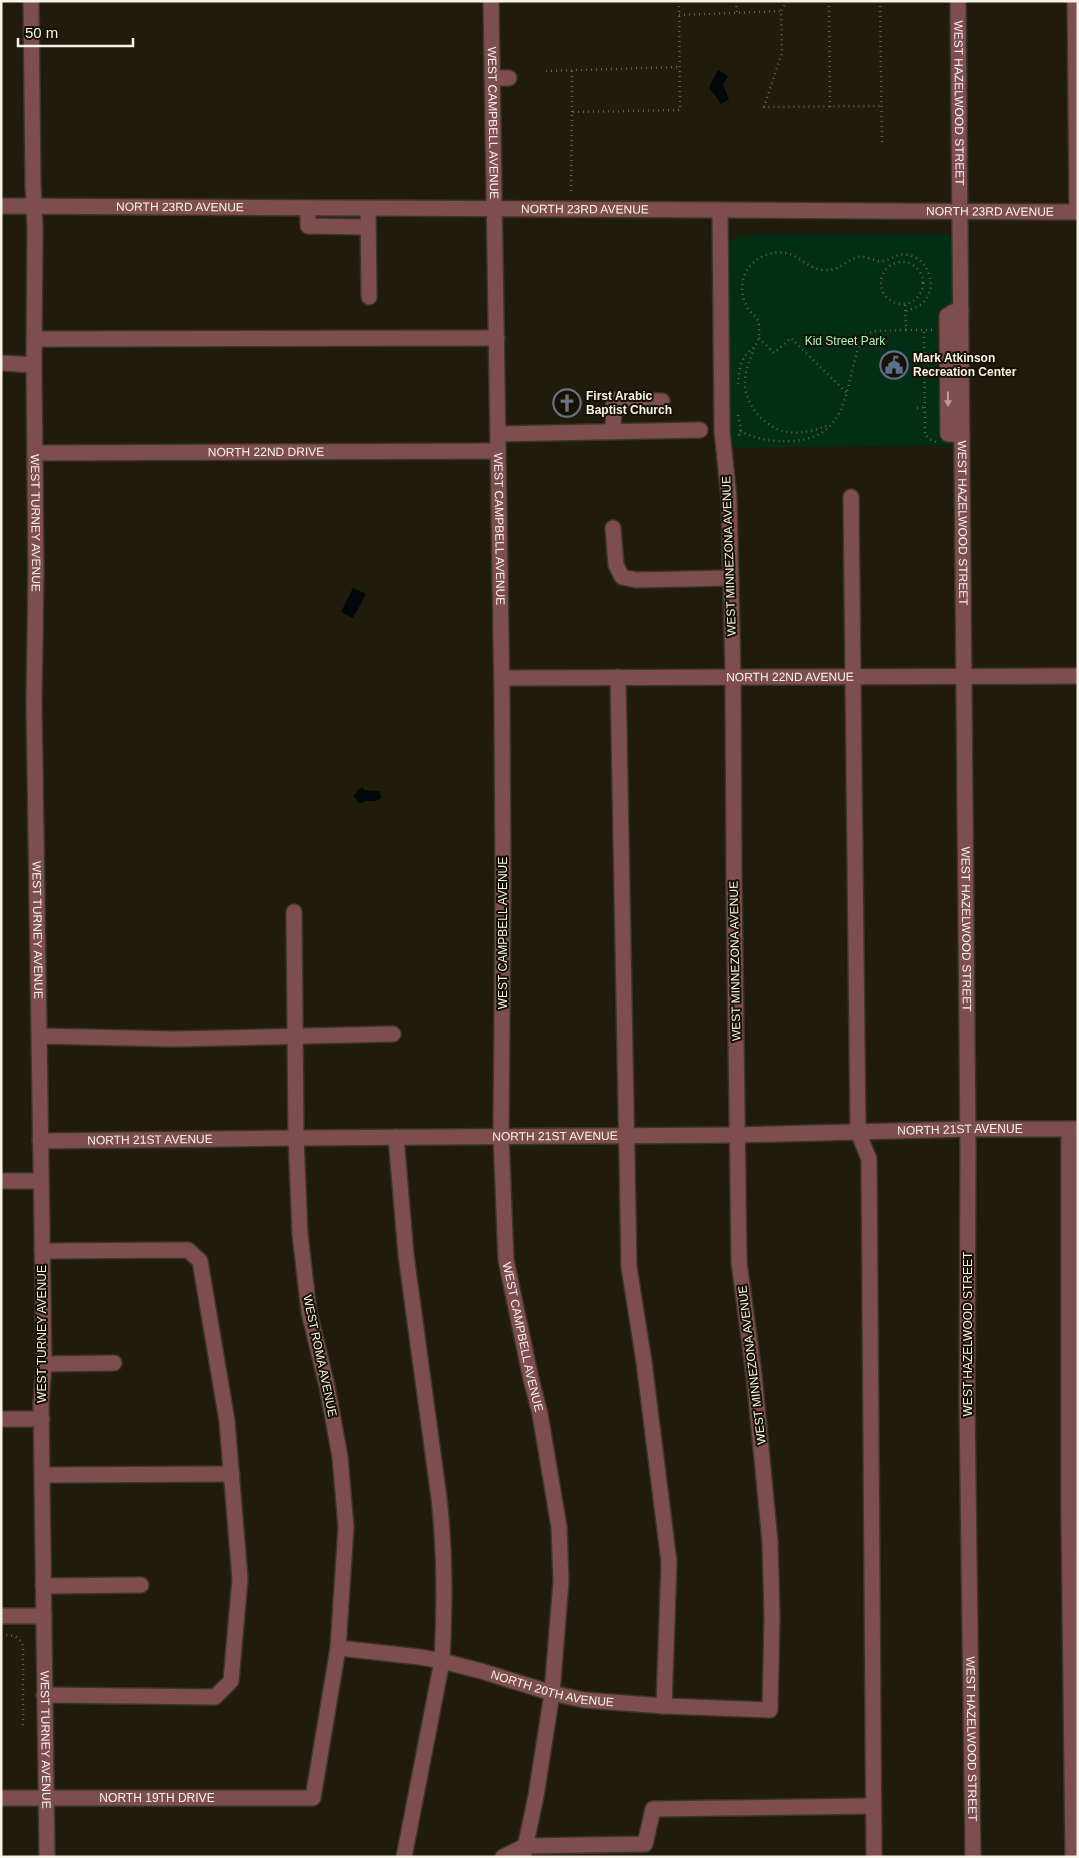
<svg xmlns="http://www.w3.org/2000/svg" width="1079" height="1858" font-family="Arial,sans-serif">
  <rect width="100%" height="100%" fill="#201b0a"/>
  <path fill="#022e16" d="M949 234 953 237 960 445 730 448 729 248 730 242 739 235Z"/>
  <g fill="#010809">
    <path d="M718 70 728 76 723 85 729 99 721 104 709 87Z"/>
    <path d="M353 588 366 594 353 618 341 612Z"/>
    <path d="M362 787 365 790 378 791 380 792 381 798 376 801H365L361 804 353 796Z"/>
  </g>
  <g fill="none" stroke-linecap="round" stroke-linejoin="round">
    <g stroke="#3a3525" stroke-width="18">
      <g id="minor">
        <path id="s1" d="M31 1 33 184 35 229 34 365 36 571 34 703 44 1364 41 1403 47 1857"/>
        <path id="s2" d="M491 1 502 701 503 883 501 1136 506 1260 531 1379 540 1414 559 1527 561 1581 552 1693 536 1796 523 1857"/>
        <path id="s3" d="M958 1 968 1149 967 1404 973 1857"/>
        <path d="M1075 1 1077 212"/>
        <path d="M492 78H509"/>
        <path id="s4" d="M1 206 1078 212"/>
        <path d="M308 208V226L368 227"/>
        <path d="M368 208 369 297"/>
        <path d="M961 311 953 312 947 316 948 434H962"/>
        <path d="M34 339 497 338"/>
        <path d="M1 363 34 365"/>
        <path d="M613 431 614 400 662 401"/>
        <path d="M498 434 700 430"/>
        <path id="s5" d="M35 453 498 451"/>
        <path d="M851 497 858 1132 869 1159 874 1857"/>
        <path d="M613 528 616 565 622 577 636 580 731 578"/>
        <path d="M618 677 629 1267 644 1362 669 1562 664 1706"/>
        <path id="s6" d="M502 678 1078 676"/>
        <path d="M40 1036 174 1039 393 1034"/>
        <path d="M1069 1129V1519L1073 1857"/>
        <path d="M396 1137 406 1255 439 1498C445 1552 445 1607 442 1661L404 1857"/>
        <path id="s7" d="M40 1141 296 1138 738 1135 968 1129H1078"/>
        <path d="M1 1181H41"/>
        <path d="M42 1251 188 1250 200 1261 227 1421 240 1579 231 1681 215 1697 44 1695"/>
        <path d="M44 1364 114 1363"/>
        <path d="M1 1419H42"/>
        <path d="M42 1475 232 1474"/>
        <path d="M43 1586 141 1585"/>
        <path d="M1 1616H44"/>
        <path id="s8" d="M338 1648 420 1657 442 1661 481 1671 552 1693 584 1700 664 1706 770 1710 772 1617 770 1542 754 1375 739 1262 734 884 733 677 729 498 722 431 720 210"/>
        <path id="s9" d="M1 1798H313L338 1648 346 1527 340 1457 327 1386 309 1312 300 1234 296 1138 294 912"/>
        <path d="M503 1857 525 1846 645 1844 653 1809 873 1806"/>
      </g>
    </g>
    <g stroke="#646050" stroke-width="2.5" stroke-dasharray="1 4" stroke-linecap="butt">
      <path d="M736 1 737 13"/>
      <path d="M787 1 781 11 782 53 764 107 880 106"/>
      <path d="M829 1 830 107"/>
      <path d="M880 1 882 144"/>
      <path d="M679 15 781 11"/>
      <path d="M546 71 680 67"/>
      <path d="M572 71V112"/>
      <path d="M571 191 572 112 680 110 679 1"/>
      <circle cx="902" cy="283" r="21"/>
      <path d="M906 330H924"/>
      <path d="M932 330H924L925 435 931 440 936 442"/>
      <path d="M759 338 774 353 791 338 847 393"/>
      <path d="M754 348C750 360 744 373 745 386 746 398 753 410 760 417 781 438 804 435 829 425"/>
      <path d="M738 384C739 377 739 368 742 362 748 346 761 351 759 326 759 317 751 314 747 307 740 294 740 276 751 265 762 253 781 248 796 257 805 262 812 269 823 270 841 271 844 261 858 257 868 255 876 263 883 261 895 259 897 251 912 256 931 263 937 289 923 303 918 307 912 309 906 311"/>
      <path d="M917 408 925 407"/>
      <path d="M738 415 741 429 739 436"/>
      <path d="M740 431C758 440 773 442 793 441 855 437 843 376 864 335L874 331 906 330 905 303"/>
      <path d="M1 1635C12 1635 19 1635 23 1646V1726"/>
    </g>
    <use href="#minor" stroke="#7d4d50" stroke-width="15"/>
  </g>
  <defs><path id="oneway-solid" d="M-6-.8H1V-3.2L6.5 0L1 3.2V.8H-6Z" transform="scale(1.25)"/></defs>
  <use fill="#baa09c" href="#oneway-solid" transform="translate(948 399) rotate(89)"/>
  <defs>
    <g id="civic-ring" transform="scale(1.4375)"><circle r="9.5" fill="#171203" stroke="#5c6f8a" stroke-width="1.5"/><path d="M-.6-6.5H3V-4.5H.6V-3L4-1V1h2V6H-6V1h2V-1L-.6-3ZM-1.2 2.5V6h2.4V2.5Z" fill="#5c6f8a"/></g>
    <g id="church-ring" transform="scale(1.4375)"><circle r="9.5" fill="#171203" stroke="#6b7280" stroke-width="1.5"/><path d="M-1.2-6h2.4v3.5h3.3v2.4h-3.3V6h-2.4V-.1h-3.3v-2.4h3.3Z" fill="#6b7280"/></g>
  </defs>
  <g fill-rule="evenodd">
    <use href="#civic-ring" x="894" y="365"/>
    <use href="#church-ring" x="567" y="403"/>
  </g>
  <g text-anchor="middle" stroke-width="4" stroke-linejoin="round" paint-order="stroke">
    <g font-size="12" fill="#f6f3e8" stroke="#171203">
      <text dy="4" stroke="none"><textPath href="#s3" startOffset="102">WEST HAZELWOOD STREET</textPath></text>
      <text dy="4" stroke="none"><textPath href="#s2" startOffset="122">WEST CAMPBELL AVENUE</textPath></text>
      <text dy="4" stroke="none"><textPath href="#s4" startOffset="179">NORTH 23RD AVENUE</textPath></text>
      <text dy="4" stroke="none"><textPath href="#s4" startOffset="584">NORTH 23RD AVENUE</textPath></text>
      <text dy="4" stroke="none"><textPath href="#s4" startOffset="989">NORTH 23RD AVENUE</textPath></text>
      <text dy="4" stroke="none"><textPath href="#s5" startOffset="231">NORTH 22ND DRIVE</textPath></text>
      <text dy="4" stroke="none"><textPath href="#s1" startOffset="522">WEST TURNEY AVENUE</textPath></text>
      <text dy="4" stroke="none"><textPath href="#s3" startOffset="522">WEST HAZELWOOD STREET</textPath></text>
      <text dy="4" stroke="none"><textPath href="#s2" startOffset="528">WEST CAMPBELL AVENUE</textPath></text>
      <text transform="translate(729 556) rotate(-92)" y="4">WEST MINNEZONA AVENUE</text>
      <text dy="4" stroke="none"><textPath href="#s6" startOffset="288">NORTH 22ND AVENUE</textPath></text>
      <text dy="4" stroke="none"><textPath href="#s1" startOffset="929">WEST TURNEY AVENUE</textPath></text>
      <text dy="4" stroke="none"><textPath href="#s3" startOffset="928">WEST HAZELWOOD STREET</textPath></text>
      <text transform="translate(503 933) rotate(-90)" y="4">WEST CAMPBELL AVENUE</text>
      <text transform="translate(735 961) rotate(-91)" y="4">WEST MINNEZONA AVENUE</text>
      <text dy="4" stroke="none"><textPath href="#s7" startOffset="920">NORTH 21ST AVENUE</textPath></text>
      <text dy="4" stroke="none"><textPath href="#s7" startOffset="515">NORTH 21ST AVENUE</textPath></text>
      <text dy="4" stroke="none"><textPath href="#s7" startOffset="110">NORTH 21ST AVENUE</textPath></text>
      <text transform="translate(42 1334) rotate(-90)" y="4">WEST TURNEY AVENUE</text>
      <text transform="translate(968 1334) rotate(-90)" y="4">WEST HAZELWOOD STREET</text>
      <text dy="4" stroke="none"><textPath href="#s2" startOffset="1338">WEST CAMPBELL AVENUE</textPath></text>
      <text transform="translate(320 1356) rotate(78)" y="4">WEST ROMA AVENUE</text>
      <text transform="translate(752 1365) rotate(-97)" y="4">WEST MINNEZONA AVENUE</text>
      <text dy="4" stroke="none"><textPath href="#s8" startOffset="219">NORTH 20TH AVENUE</textPath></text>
      <text dy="4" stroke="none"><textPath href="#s1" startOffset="1739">WEST TURNEY AVENUE</textPath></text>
      <text dy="4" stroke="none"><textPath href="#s3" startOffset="1738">WEST HAZELWOOD STREET</textPath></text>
      <text dy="4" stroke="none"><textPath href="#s9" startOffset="156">NORTH 19TH DRIVE</textPath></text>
    </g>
    <g font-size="12" fill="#a2f8bd" stroke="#171203">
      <text x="845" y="345">Kid Street Park</text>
    </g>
    <g font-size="12" font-weight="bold" fill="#f6f3e8" stroke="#171203" text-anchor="start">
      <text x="913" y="362">Mark Atkinson<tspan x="913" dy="14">Recreation Center</tspan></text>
      <text x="586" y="400">First Arabic<tspan x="586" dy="14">Baptist Church</tspan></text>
    </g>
  </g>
  <rect width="1079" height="1858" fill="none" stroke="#f6f3e8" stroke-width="5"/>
  <path d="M18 38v8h115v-8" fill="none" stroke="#f6f3e8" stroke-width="2.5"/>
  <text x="25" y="38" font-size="15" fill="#f6f3e8" stroke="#171203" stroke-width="4" paint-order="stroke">50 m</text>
</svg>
